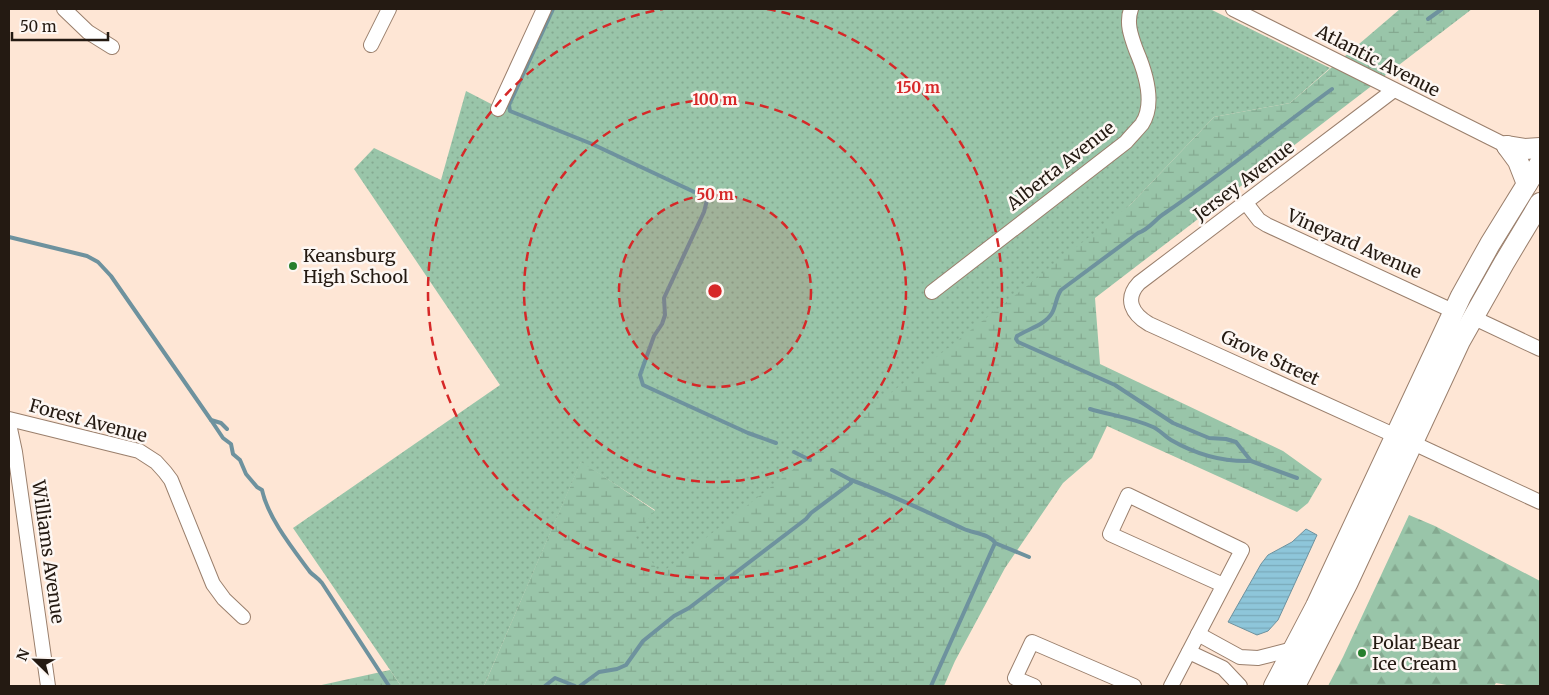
<svg xmlns="http://www.w3.org/2000/svg" width="1549" height="695" font-family="Merriweather,serif">
  <defs>
    <pattern id="forest-firs" width="22" height="20" patternUnits="userSpaceOnUse" patternTransform="scale(1.25)"><rect width="22" height="20" fill="#99c5a9"/><path d="M5 1l3.5 6h-7zM16 11l3.5 6h-7z" fill="#84a990"/></pattern>
    <pattern id="wetland-marsh" width="20" height="14" patternUnits="userSpaceOnUse" patternTransform="scale(1.25)"><rect width="20" height="14" fill="#99c5a9"/><path d="M1 5h8M5 5V1M11 12h8M15 12V8" fill="none" stroke="#84a990"/></pattern>
    <pattern id="park-dots" width="8" height="8" patternUnits="userSpaceOnUse" patternTransform="scale(1.25)"><rect width="8" height="8" fill="#99c5a9"/><path d="M2 2h.1M6 6h.1" fill="none" stroke="#84a990" stroke-width="1.8" stroke-linecap="round"/></pattern>
    <pattern id="water-rules" width="6" height="5" patternUnits="userSpaceOnUse" patternTransform="scale(1.25)"><rect width="6" height="5" fill="#8ec6da"/><path d="M0 2.5h6" fill="none" stroke="#7aaaba"/></pattern>
  </defs>
  <rect width="100%" height="100%" fill="#fee6d5"/>
  <path fill="url(#forest-firs)" d="M1409 515 1435 526 1540 581V686H1512L1496 683 1494 686H1328L1343 657Z"/>
  <g fill="url(#wetland-marsh)">
    <path d="M1400 9H1472L1095 298 1100 364 1283 451 1322 479 1308 503 1297 512 1107 426 1092 458 1063 483 1005 568 955 661 944 686H484L581 461 655 511 1130 205 1214 117 1290 103Z"/>
    <path d="M390 670 401 686H317Z"/>
  </g>
  <path fill="url(#park-dots)" d="M550 9H1210L1330 68 1290 103 1214 117 1130 205 660 574 635 536 655 510 581 462 484 686H401L293 528 500 385 354 169 374 148 441 180 466 91 499 108Z"/>
  <path fill="url(#water-rules)" stroke="#6e929e" d="M1306 529 1317 535 1278 620 1268 631 1257 635 1228 622 1261 564 1268 555 1292 542Z"/>
  <g fill="none" stroke-linecap="round" stroke-linejoin="round">
    <g stroke="#6e929e" stroke-width="4">
      <path d="M553 9 509 105 510 111 592 144 705 197 707 200 704 212 664 298 665 315 662 324 654 336 640 375 643 385 748 433 776 443"/>
      <path d="M1428 19 1442 9"/>
      <path d="M9 237 87 256 98 262 111 276 211 420 221 423 227 429"/>
      <path d="M1090 409C1110 415 1133 418 1153 427 1160 430 1164 436 1171 440 1197 455 1222 462 1251 461"/>
      <path d="M211 420 223 438 231 444 233 454 240 460 246 474 257 487 262 490C268 518 293 549 310 572 314 576 318 578 322 583L389 686"/>
      <path d="M794 452 810 460"/>
      <path d="M1297 478 1251 461 1236 442 1226 439 1209 438 1173 423 1115 385 1018 342 1016 339 1017 336C1028 329 1045 325 1052 313 1056 306 1056 297 1061 290L1138 233C1150 229 1155 219 1165 213 1222 174 1276 130 1332 89"/>
      <path d="M851 480C890 494 927 512 964 529 973 533 990 534 995 543L931 686"/>
      <path d="M995 543 1029 557"/>
      <path d="M545 686 555 678 575 686"/>
      <path d="M580 686 599 672 617 669 626 665 643 641 674 616 689 608 806 519 811 513 851 483V480L832 470"/>
    </g>
    <g stroke="#9a7f6c" stroke-width="16">
      <g id="minor">
        <path d="M64 9 88 32 112 47"/>
        <path d="M1233 9 1507 146"/>
        <path d="M371 45 389 9"/>
        <path d="M1394 90 1139 283C1124 299 1132 314 1149 324L1396 436"/>
        <path d="M498 109 544 9"/>
        <path d="M1246 203 1259 220 1267 225 1453 311"/>
        <path d="M932 292 1126 142C1131 136 1137 130 1142 124 1156 103 1145 71 1136 50 1131 36 1126 23 1131 9"/>
        <path d="M1472 317 1540 349"/>
        <path d="M9 419 139 451 156 462 165 472 171 480 213 584 224 599 243 617"/>
        <path d="M9 424 15 452 48 686"/>
        <path d="M1413 443 1540 502"/>
        <path d="M1198 634 1240 657 1258 658 1293 649"/>
        <path d="M1189 652 1223 668 1240 686"/>
        <path d="M1034 686 1015 678 1032 642 1134 686"/>
        <path d="M1171 686 1242 550 1128 495 1110 534 1223 585"/>
      </g>
    </g>
    <g stroke="#9a7f6c" stroke-width="22">
      <g id="highway">
        <path d="M1507 146 1518 161 1527 184"/>
        <path d="M1507 146 1525 149 1540 148"/>
        <path d="M1274 686 1316 606 1461 296 1490 244 1540 163"/>
        <path d="M1295 686 1347 584 1460 341 1504 263 1540 203"/>
      </g>
    </g>
    <use href="#minor" stroke="#fff" stroke-width="14"/>
    <use href="#highway" stroke="#fff" stroke-width="20"/>
  </g>
  <circle cx="715" cy="291" r="96" fill="#d62828" fill-opacity=".12"/>
  <g fill="none" stroke="#d62828" stroke-width="2.5" stroke-dasharray="9 6">
    <circle cx="715" cy="291" r="96"/>
    <circle cx="715" cy="291" r="191"/>
    <path d="M767 9A287 287 0 1 1 663 9"/>
  </g>
  <g fill="#267f2d" stroke="#fdf7f3" stroke-width="2">
    <circle cx="293" cy="266" r="5"/>
    <circle cx="1362" cy="653" r="5"/>
  </g>
  <g text-anchor="middle" stroke-width="5" stroke-linejoin="round" paint-order="stroke">
    <g font-size="18" fill="#241a12" stroke="#fdf7f3">
      <text transform="translate(1378 61) rotate(27)" y="6">Atlantic Avenue</text>
      <text transform="translate(1061 166) rotate(-38)" y="6">Alberta Avenue</text>
      <text transform="translate(1244 181) rotate(-37)" y="6">Jersey Avenue</text>
      <text transform="translate(1354 244) rotate(24)" y="6">Vineyard Avenue</text>
      <text transform="translate(1270 358) rotate(25)" y="6">Grove Street</text>
      <text transform="translate(88 421) rotate(15)" y="6">Forest Avenue</text>
      <text transform="translate(48 552) rotate(82)" y="6">Williams Avenue</text>
    </g>
    <g font-size="18" fill="#241a12" stroke="#fdf7f3" text-anchor="start">
      <text x="303" y="262">Keansburg<tspan x="303" dy="21">High School</tspan></text>
      <text x="1372" y="649">Polar Bear<tspan x="1372" dy="21">Ice Cream</tspan></text>
    </g>
  </g>
  <circle cx="715" cy="291" r="8" fill="#d62828" stroke="#fdf7f3" stroke-width="2.5"/>
  <g font-size="15" text-anchor="middle" font-weight="bold" fill="#d62828" stroke="#fdf7f3" stroke-width="5" stroke-linejoin="round" paint-order="stroke">
    <text x="918" y="93">150 m</text>
    <text x="715" y="105">100 m</text>
    <text x="715" y="200">50 m</text>
  </g>
  <rect width="1549" height="695" fill="none" stroke="#241a12" stroke-width="20"/>
  <g transform="translate(35 660) rotate(293)" stroke="#fdf7f3" stroke-width="4" paint-order="stroke">
  <path d="M0-4L9 19L0 12L-9 19Z" fill="#241a12"/>
  <text y="-8" font-size="14" font-weight="bold" text-anchor="middle" fill="#241a12">N</text>
  </g>
  <path d="M12 32v8h96v-8" fill="none" stroke="#241a12" stroke-width="2.5"/>
  <text x="20" y="32" font-size="15" fill="#241a12" stroke="#fdf7f3" stroke-width="4" paint-order="stroke">50 m</text>
</svg>
